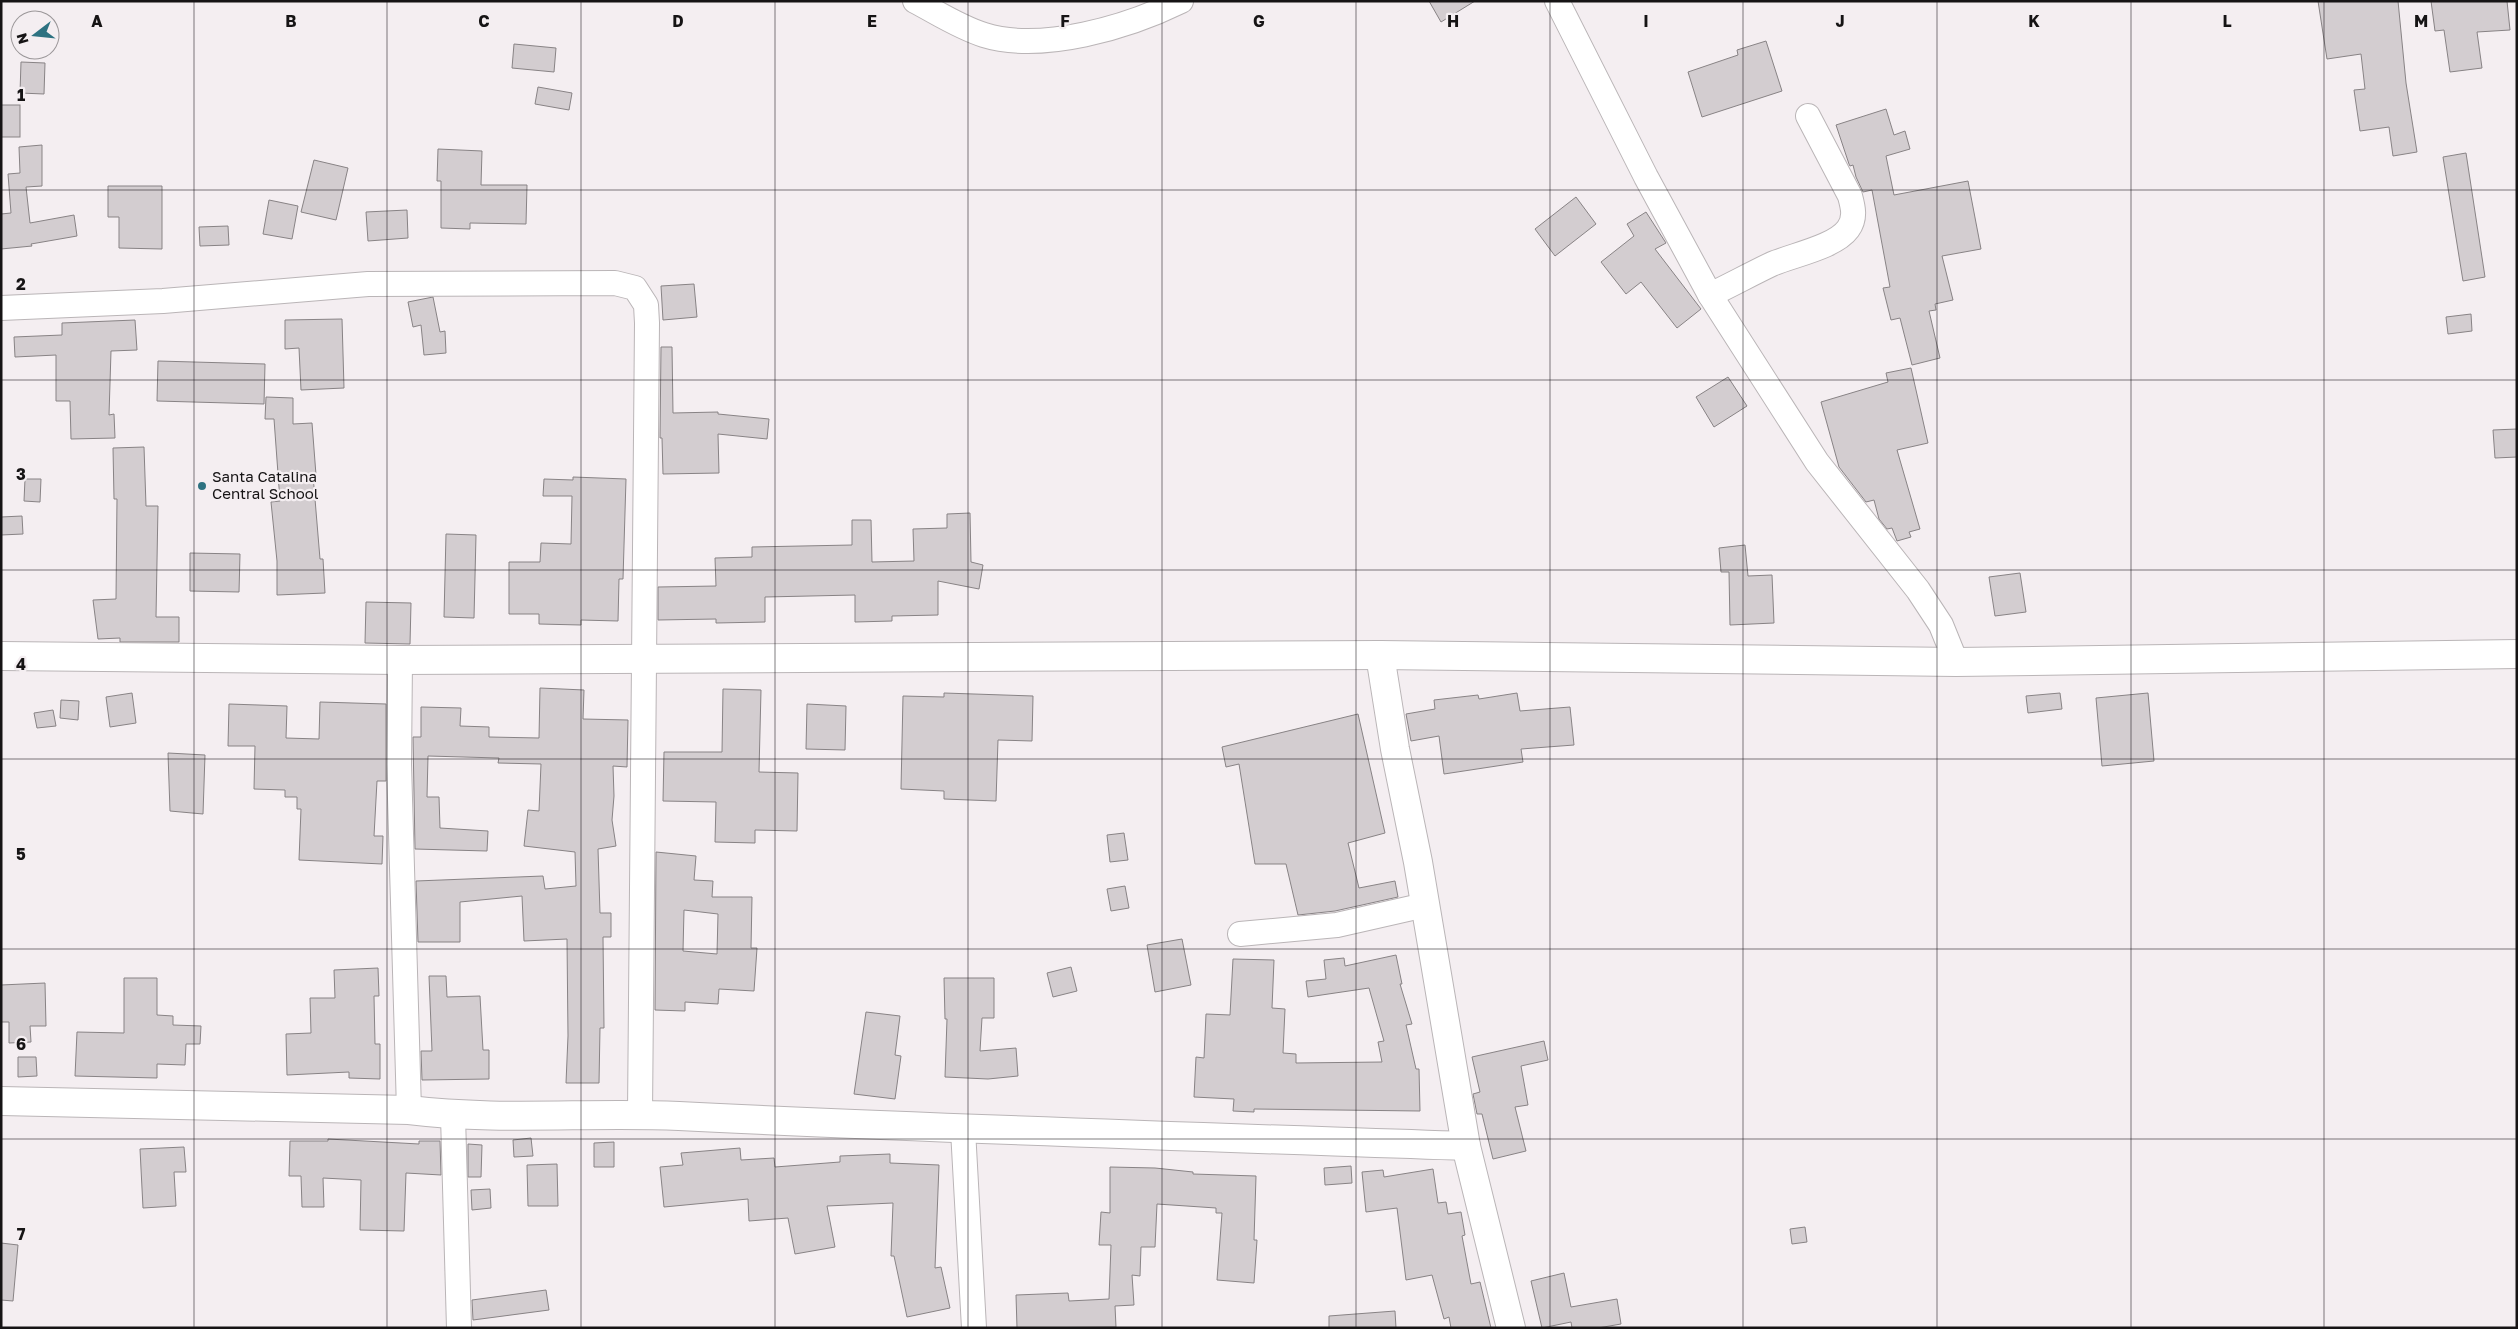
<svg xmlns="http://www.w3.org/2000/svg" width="2518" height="1329" font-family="'Golos Text',sans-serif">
  <rect width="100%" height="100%" fill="#f4eef1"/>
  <g fill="#d3cdd0" stroke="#888385" fill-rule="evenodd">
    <path d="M1429 1H1475L1441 22Z"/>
    <path d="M2318 1H2398L2406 83 2417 152 2393 156 2389 127 2360 131 2354 90 2365 89 2361 54 2327 59Z"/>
    <path d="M2431 1H2507L2510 30 2477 32 2482 68 2450 72 2444 30 2435 31Z"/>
    <path d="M1766 41 1782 91 1702 117 1688 72 1738 55 1737 50Z"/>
    <path d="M514 44 556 48 554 72 512 68Z"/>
    <path d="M21 62 45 63 44 94 20 93Z"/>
    <path d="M538 87 572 93 569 110 535 104Z"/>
    <rect x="1" y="105" width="19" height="32"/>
    <path d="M1886 109 1894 135 1905 131 1910 149 1886 156 1894 195 1968 181 1981 249 1942 256 1953 300 1935 304 1936 310 1929 311 1940 358 1912 365 1900 318 1891 320 1883 288 1890 287 1872 190 1863 192 1856 177 1853 165 1850 166 1849 164 1836 125Z"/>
    <path d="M42 145V186L26 187 30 223 74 215 77 236 31 244 32 246 1 249V214L11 213 8 174 20 173 19 147Z"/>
    <path d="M438 149 482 151 481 185H527L526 224 470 223V229L441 228V181H437Z"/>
    <path d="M2466 153 2485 277 2463 281 2443 157Z"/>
    <path d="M314 160 348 168 336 220 301 212Z"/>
    <path d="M108 186H162V249L119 248V217H108Z"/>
    <path d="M1576 197 1596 224 1555 256 1535 229Z"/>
    <path d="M269 200 298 206 292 239 263 234Z"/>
    <path d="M407 210 408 238 368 241 366 212Z"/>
    <path d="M1646 212 1666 243 1655 249 1701 309 1677 328 1641 282 1626 294 1601 262 1634 236 1627 224Z"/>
    <path d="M228 226 229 245 200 246 199 227Z"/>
    <path d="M694 284 697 317 663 320 661 286Z"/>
    <path d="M433 297 440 332 445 331 446 353 424 355 421 325 413 327 408 302Z"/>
    <path d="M2471 314 2472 331 2448 334 2446 317Z"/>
    <path d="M342 319 344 388 301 390 299 348 285 349V320Z"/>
    <path d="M135 320 137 350 111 351 109 415 114 414 115 438 71 439 70 401H56V355L15 357 14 337 62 335V323Z"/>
    <path d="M661 347H672L673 413 718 412V414L769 419 767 439 718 434 719 473 663 474 662 438H660Z"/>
    <path d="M158 361 265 364 264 404 157 401Z"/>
    <path d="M1911 368 1928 443 1897 450 1920 529 1909 532 1911 537 1897 541 1892 528 1887 529 1879 519 1874 500 1866 502 1839 467 1821 402 1888 382 1886 373Z"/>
    <path d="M1728 377 1747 406 1714 427 1696 397Z"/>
    <path d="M266 397 293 398V424L312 423 316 475H313L320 559H323L325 593 277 595V561L271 502 280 501 274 419H265Z"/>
    <path d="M2517 429V457L2495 458 2493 430Z"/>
    <path d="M144 447 146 506H158L156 617H179V642H120V638L98 639 93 600 116 599 117 499H114L113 448Z"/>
    <path d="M573 477 626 479 623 579H619L618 621 581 620V625L539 624V614H509V562H540L541 543 571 544 572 496H543L544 479 573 480Z"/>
    <path d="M25 479H41L40 502 24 501Z"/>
    <path d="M970 513 971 562 983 565 979 589 938 581V615L892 616V621L855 622V595L765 597V622L716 623V619L658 620V587L716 586 715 558 752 557V547L852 545V520H871L872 562 914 561 913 529 947 528V514Z"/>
    <path d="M22 516 23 534 1 535V517Z"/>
    <path d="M446 534 476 535 474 618 444 617Z"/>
    <path d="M1745 545 1748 576 1772 575 1774 623 1730 625 1729 572H1721L1719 548Z"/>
    <path d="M190 553 240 554 239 592 190 591Z"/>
    <path d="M2020 573 2026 612 1995 616 1989 577Z"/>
    <path d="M366 602 411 603 410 644 365 643Z"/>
    <path d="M540 688 584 690 583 719 628 720 627 767 613 766 614 796 612 820 616 846 598 849 600 913H611V937H603L604 1028H600L599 1083H566L568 1036 567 939 524 941 522 896 460 902V942H418L416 881 543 876 545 889 576 886 575 852 524 846 528 810 539 811 541 764 498 763 499 758 428 756 427 797H439L440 828 488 831 487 851 415 849 413 737H421V707L461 708 460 726 489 727V737L539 738Z"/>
    <path d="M723 689 761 690 759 772 798 773 797 831 755 830V843L715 842 716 802 663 801 664 752H722Z"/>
    <path d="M132 693 136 723 110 727 106 697Z"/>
    <path d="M944 693 1033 696 1032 741 998 740 996 801 944 799V791L901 789 903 696 944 697Z"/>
    <path d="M1517 693 1520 711 1570 707 1574 745 1521 749 1523 762 1444 774 1439 736 1411 741 1406 714 1435 709 1434 700 1478 695 1479 699Z"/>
    <path d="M2060 693 2062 709 2028 713 2026 696Z"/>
    <path d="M2148 693 2154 761 2102 766 2096 698Z"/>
    <path d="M61 700 79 701 78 720 60 718Z"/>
    <path d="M320 702 386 704V781H377L374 836H383L382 864 299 860 301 809H297V797H285V790L254 789 255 746H228L229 704 287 706 286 738 319 739Z"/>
    <path d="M807 704 846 706 845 750 806 749Z"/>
    <path d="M53 710 56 726 37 728 34 713Z"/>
    <path d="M1358 714 1385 833 1348 843 1359 888 1395 881 1398 897 1335 911 1298 915 1286 864H1255L1239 764 1226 767 1222 747Z"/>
    <path d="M168 753 205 755 203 814 170 811Z"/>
    <path d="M1124 833 1128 860 1110 862 1107 835Z"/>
    <path d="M656 852 696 856 694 880 713 881 712 897H752L751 948H757L754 991 719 989 718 1004 685 1002V1011L655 1010ZM684 910 718 914 717 954 683 951Z"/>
    <path d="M1125 886 1129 908 1111 911 1107 889Z"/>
    <path d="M1182 939 1191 985 1155 992 1147 945Z"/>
    <path d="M1396 955 1402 984H1400L1412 1024 1406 1025 1416 1069H1419L1420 1111 1254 1109V1112L1233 1111 1234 1099 1194 1097 1196 1057 1204 1058 1206 1014 1230 1015 1233 959 1274 960 1272 1008 1285 1009 1283 1053 1296 1054V1063L1382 1062 1378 1042 1384 1041 1369 988 1308 997 1306 981 1326 979 1324 960 1344 958 1345 966Z"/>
    <path d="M1071 967 1077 991 1053 997 1047 973Z"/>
    <path d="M378 968 379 996H374L375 1044H380V1079L349 1078V1072L287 1075 286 1034 311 1033 310 998H335L334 970Z"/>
    <path d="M429 976H446L447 997 480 996 483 1050H489V1079L422 1080 421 1051H432Z"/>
    <path d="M124 978H157V1015L173 1016V1025L201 1026 200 1044H186L185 1065 157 1064V1078L75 1076 77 1032 124 1033Z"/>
    <path d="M944 978H994V1018H982L980 1051 1016 1048 1018 1076 988 1079 945 1077 947 1019H945Z"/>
    <path d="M45 983 46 1026H30L31 1042 9 1043V1022H1V985Z"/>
    <path d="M866 1012 900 1016 895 1055 901 1056 895 1099 854 1094Z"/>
    <path d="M1544 1041 1548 1060 1521 1066 1528 1105 1515 1107 1526 1151 1493 1159 1482 1114H1477L1473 1094 1480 1092 1472 1057Z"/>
    <path d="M18 1057H36L37 1076 18 1077Z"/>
    <path d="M531 1138 533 1156 514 1157 513 1140Z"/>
    <path d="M328 1139 419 1144V1141H440L441 1175 406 1173 404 1231 360 1230 361 1180 323 1178 324 1207H302L301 1176H289L290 1141H328Z"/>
    <path d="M614 1142V1167H594V1143Z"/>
    <path d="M468 1144 482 1145 481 1177H468Z"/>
    <path d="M184 1147 186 1172H174L176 1206 143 1208 140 1149Z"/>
    <path d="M740 1148 741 1160 774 1158 775 1167 840 1162V1156L890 1154V1163L939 1165 935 1268 941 1267 950 1308 907 1317 894 1256H891L893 1203 827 1206 835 1247 795 1254 788 1218 749 1221 748 1199 664 1207 660 1167 683 1165 681 1153Z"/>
    <path d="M557 1164 558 1206H528L527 1165Z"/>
    <path d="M1351 1166 1352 1183 1325 1185 1324 1168Z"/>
    <path d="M1110 1167 1155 1168 1193 1172V1174L1256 1176 1254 1240H1257L1254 1283 1217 1280 1222 1213H1216V1208L1157 1204 1155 1247H1141L1140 1276 1132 1275 1134 1305 1115 1306 1116 1327 1017 1328 1016 1295 1068 1293 1069 1301 1109 1299 1111 1245H1099L1101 1212 1110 1213Z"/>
    <path d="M1433 1169 1438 1203 1446 1202 1448 1214 1461 1212 1465 1235 1462 1236 1471 1284 1480 1282 1491 1328H1451L1449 1317 1444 1319 1432 1275 1406 1280 1397 1208 1366 1212 1362 1172 1383 1170 1384 1177Z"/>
    <path d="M490 1189 491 1208 472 1210 471 1190Z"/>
    <path d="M1805 1227 1807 1242 1792 1244 1790 1229Z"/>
    <path d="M1 1243 18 1245 13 1301 1 1300Z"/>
    <path d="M1564 1273 1571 1307 1617 1299 1621 1324 1598 1328H1572L1571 1322 1542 1328 1531 1281Z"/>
    <path d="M546 1290 549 1310 473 1320 472 1300Z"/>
    <path d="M1395 1311 1396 1328H1329V1316Z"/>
  </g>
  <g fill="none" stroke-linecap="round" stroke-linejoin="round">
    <g stroke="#bab5b7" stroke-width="26">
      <g id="minor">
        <path d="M915 1C938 13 959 27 984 35 1042 53 1128 27 1181 1"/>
        <path d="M1557 1 1646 177 1710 295 1817 462 1918 590 1941 625 1956 662"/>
        <path d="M1710 295C1731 285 1751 274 1772 264 1793 255 1835 247 1848 229 1856 218 1853 207 1850 196L1808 116"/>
        <path d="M1 308 163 301 368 284 615 283 635 288 646 305 647 323 640 1114"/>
        <path d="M400 660 399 764 409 1110"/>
        <path d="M1240 934 1337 925 1425 905"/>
        <path d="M453 1116 459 1328"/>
        <path d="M963 1130 974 1328"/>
      </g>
    </g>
    <g stroke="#bab5b7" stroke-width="30">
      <g id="tertiary">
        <path d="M1380 655 1395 749 1418 862 1466 1146 1511 1328"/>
        <path d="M1 656 400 660 1380 655 1956 662 2517 654"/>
        <path d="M1 1101 409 1110C498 1121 589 1112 679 1116 942 1129 1204 1137 1466 1146"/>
      </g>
    </g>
    <use href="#minor" stroke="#fff" stroke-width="24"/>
    <use href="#tertiary" stroke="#fff" stroke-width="28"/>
  </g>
  <path fill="none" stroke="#161415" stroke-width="1" stroke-opacity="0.55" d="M194 1V1328M387 1V1328M581 1V1328M775 1V1328M968 1V1328M1162 1V1328M1356 1V1328M1550 1V1328M1743 1V1328M1937 1V1328M2131 1V1328M2324 1V1328M1 190H2517M1 380H2517M1 570H2517M1 759H2517M1 949H2517M1 1139H2517"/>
  <circle fill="#2d7281" stroke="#f4eef1" stroke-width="2" cx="202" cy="486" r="5"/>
  <g text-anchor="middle" stroke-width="4.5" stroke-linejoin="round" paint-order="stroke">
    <g font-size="15" fill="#161415" stroke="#f4eef1" text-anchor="start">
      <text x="212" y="482">Santa Catalina<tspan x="212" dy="17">Central School</tspan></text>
    </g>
  </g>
  <g font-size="16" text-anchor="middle" font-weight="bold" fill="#161415" stroke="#f4eef1" stroke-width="4.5" stroke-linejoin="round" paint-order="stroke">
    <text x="97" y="27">A</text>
    <text x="291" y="27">B</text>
    <text x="484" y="27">C</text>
    <text x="678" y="27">D</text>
    <text x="872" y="27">E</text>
    <text x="1065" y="27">F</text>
    <text x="1259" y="27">G</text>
    <text x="1453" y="27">H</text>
    <text x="1646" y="27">I</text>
    <text x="1840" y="27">J</text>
    <text x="2034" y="27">K</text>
    <text x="2227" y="27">L</text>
    <text x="2421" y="27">M</text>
    <text x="21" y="101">1</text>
    <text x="21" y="290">2</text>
    <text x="21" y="480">3</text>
    <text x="21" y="670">4</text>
    <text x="21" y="860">5</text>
    <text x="21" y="1050">6</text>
    <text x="21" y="1240">7</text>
  </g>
  <rect width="2518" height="1329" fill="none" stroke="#161415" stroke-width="5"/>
  <g transform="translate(35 35) rotate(254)"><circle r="24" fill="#f4eef1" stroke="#9b9799"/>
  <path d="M0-4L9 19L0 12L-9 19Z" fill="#2d7281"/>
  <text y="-8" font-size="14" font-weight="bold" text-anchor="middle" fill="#161415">N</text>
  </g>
</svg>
